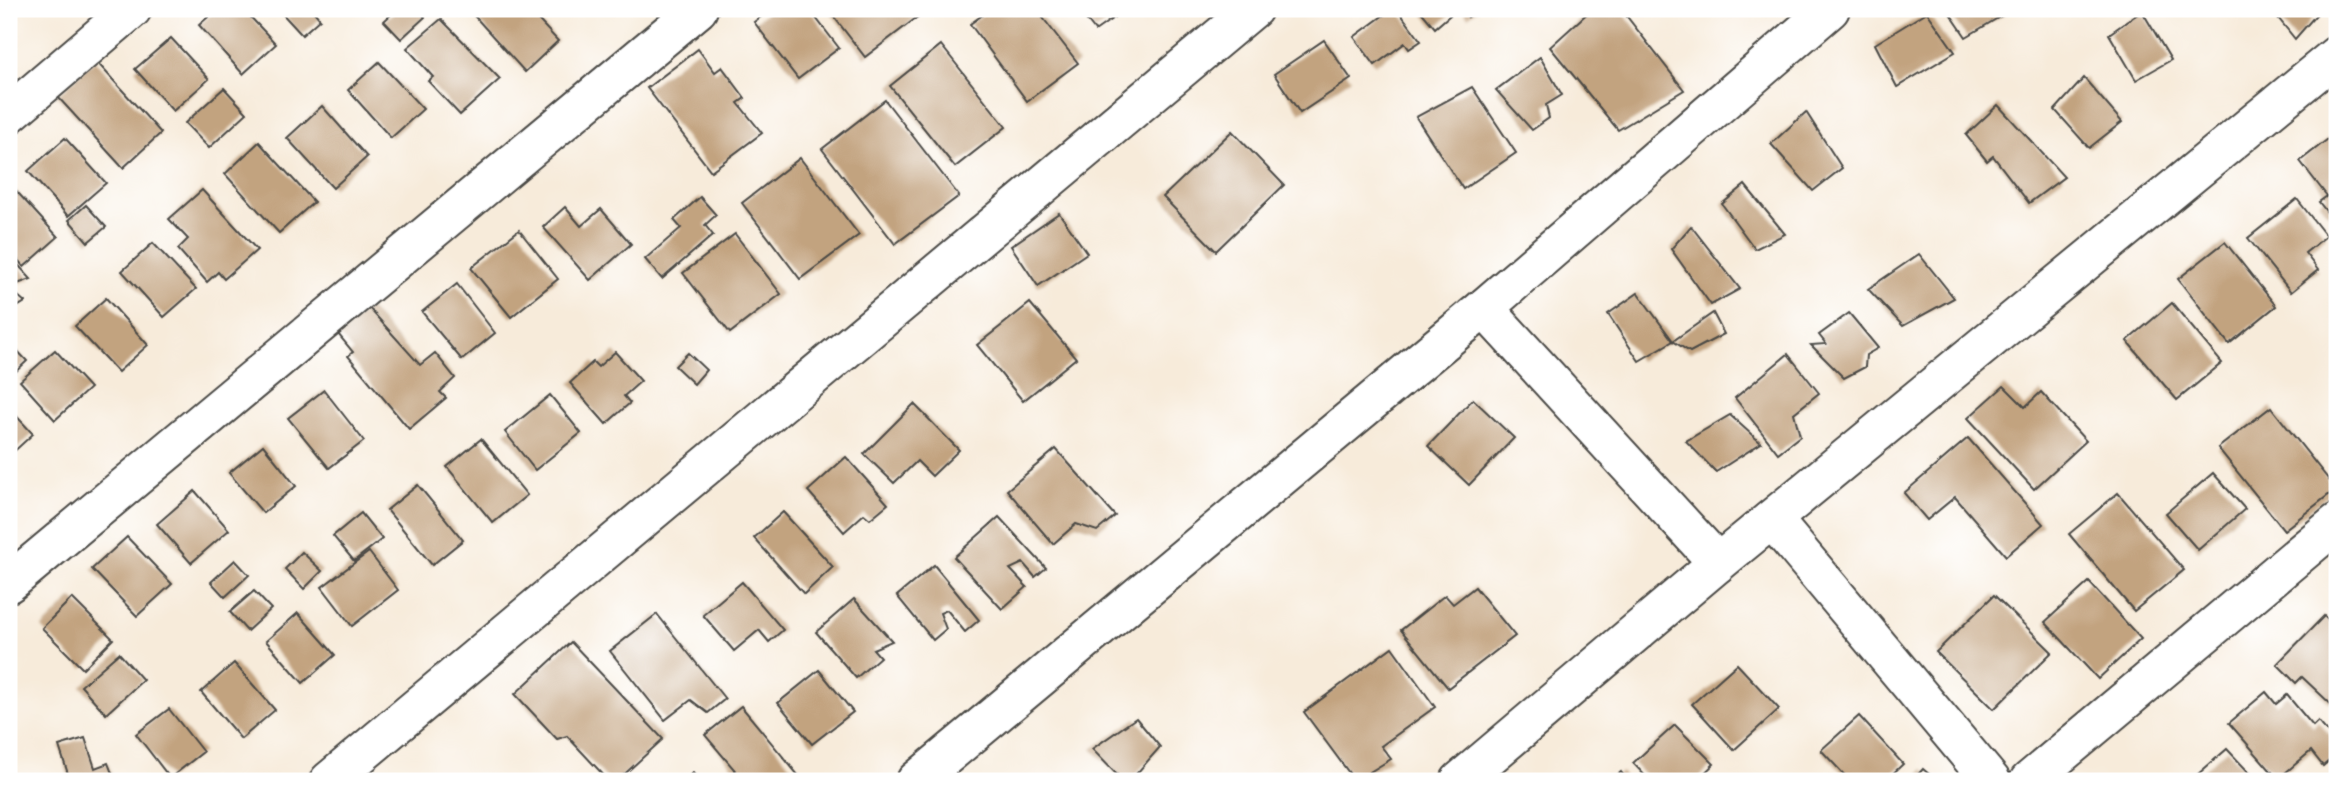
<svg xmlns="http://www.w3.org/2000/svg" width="2346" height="790" font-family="'Architects Daughter',sans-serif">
  <rect width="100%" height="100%" fill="#fff"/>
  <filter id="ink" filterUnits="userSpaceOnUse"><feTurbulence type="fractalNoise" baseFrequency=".0143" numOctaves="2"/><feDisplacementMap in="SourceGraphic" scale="14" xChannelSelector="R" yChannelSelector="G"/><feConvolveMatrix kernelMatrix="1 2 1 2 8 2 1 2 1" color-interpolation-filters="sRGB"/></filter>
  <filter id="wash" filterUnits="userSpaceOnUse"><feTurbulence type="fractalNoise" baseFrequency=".00686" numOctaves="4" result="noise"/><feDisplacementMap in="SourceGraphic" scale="28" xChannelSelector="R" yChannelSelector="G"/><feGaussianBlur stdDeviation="1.57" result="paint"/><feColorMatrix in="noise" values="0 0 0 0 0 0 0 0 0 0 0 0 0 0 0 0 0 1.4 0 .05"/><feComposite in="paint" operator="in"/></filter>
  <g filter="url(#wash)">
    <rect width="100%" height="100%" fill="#f7ebda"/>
    <g id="blocks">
      <g fill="#c2a37f">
        <path d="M217 9H243L276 44 243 74 199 25Z"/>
        <path d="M278 9H318L314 12 320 19 302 35Z"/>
        <path d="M397 9H418L425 17 401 39 384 21Z"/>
        <path d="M468 9H528L558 41 525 72Z"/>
        <path d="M771 9H809L839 48 798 79 754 22Z"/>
        <path d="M828 9H928L865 57Z"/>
        <path d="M991 9H1036L1078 63 1027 101 970 24Z"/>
        <path d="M1078 9H1126L1095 31Z"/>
        <path d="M1392 9H1397L1421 41 1409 49 1405 43 1375 65 1354 37Z"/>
        <path d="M1419 9H1457L1435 28Z"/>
        <path d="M1462 9H1478L1468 17Z"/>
        <path d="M1592 9H1621L1684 90 1618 130 1550 47Z"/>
        <path d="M1947 9H2013L1966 37Z"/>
        <path d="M2271 9H2321L2295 39Z"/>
        <path d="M2142 11 2171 60 2136 80 2109 34Z"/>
        <path d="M1927 12 1955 52 1897 87 1875 44Z"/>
        <path d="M441 19 500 79 460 115 428 81 433 77 407 48Z"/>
        <path d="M171 38 209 79 173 111 135 69Z"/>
        <path d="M1324 40 1351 79 1300 113 1274 74Z"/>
        <path d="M941 45 1006 127 955 167 890 86Z"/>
        <path d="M698 49 715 72 722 67 745 98 738 103 762 133 711 171 647 88Z"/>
        <path d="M1540 57 1562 95 1546 105 1549 118 1532 130 1496 90Z"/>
        <path d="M95 60 161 133 123 168 57 96Z"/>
        <path d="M379 62 423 109 391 138 348 90Z"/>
        <path d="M2084 78 2122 122 2089 148 2055 110Z"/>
        <path d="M1472 87 1516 153 1463 189 1416 117Z"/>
        <path d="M224 88 247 113 209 148 185 123Z"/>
        <path d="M885 100 959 196 895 244 822 149Z"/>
        <path d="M1998 105 2064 177 2029 203 1993 156 1987 161 1966 135Z"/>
        <path d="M322 106 367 157 333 188 287 138Z"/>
        <path d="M1806 112 1842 168 1813 191 1771 144Z"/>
        <path d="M1232 131 1284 185 1216 251 1163 197Z"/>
        <path d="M2337 132V225L2319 202 2327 196 2300 161Z"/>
        <path d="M65 138 106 183 68 216 28 171Z"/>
        <path d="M259 142 314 202 279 233 225 174Z"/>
        <path d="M800 158 859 235 800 279 742 203Z"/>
        <path d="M9 183 58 237 24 267 9 250Z"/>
        <path d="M1745 185 1785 234 1755 249 1722 204Z"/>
        <path d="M202 190 257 250 224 279 218 272 207 282 178 249 188 239 169 219Z"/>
        <path d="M700 197 716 215 705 225 713 235 662 279 645 259 681 228 674 220Z"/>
        <path d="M2297 199 2326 236 2305 253 2318 270 2291 292 2248 238Z"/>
        <path d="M86 205 106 227 88 242 69 220Z"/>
        <path d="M565 207 581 226 601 209 631 244 590 280 543 227Z"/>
        <path d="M1059 213 1087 253 1038 286 1011 246Z"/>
        <path d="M1691 226 1740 289 1711 305 1671 249Z"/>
        <path d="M519 230 558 279 511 317 471 268Z"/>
        <path d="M735 234 781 294 730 333 683 273Z"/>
        <path d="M2225 242 2276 306 2229 344 2178 279Z"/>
        <path d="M153 243 196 289 164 317 122 271Z"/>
        <path d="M1919 254 1954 298 1903 326 1868 289Z"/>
        <path d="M9 255 31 279 9 287Z"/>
        <path d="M457 284 495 333 462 360 422 312Z"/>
        <path d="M9 288 25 302 9 312Z"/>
        <path d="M1638 293 1673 341 1639 361 1608 314Z"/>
        <path d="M106 298 148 345 118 372 75 326Z"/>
        <path d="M1030 303 1076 358 1023 401 977 345Z"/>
        <path d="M2172 303 2222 363 2177 400 2127 341Z"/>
        <path d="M369 308 420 365 435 353 455 378 440 392 446 398 409 429 348 356 353 352 338 334Z"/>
        <path d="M1713 313 1724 334 1690 352 1673 341Z"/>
        <path d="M1849 313 1878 348 1866 355 1865 367 1844 378 1811 345 1826 344 1819 335Z"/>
        <path d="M12 345 27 361 10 377 9 348Z"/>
        <path d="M55 350 90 388 55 420 20 381Z"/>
        <path d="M615 352 641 381 624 396 630 403 606 424 570 383 593 362 598 367Z"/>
        <path d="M688 353 706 370 694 384 675 366Z"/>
        <path d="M1788 354 1819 393 1794 413 1800 436 1778 453 1735 398Z"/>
        <path d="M2004 386 2025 407 2041 392 2086 441 2034 489 1968 418Z"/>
        <path d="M324 390 364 441 329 468 288 418Z"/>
        <path d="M550 395 581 433 535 470 505 432Z"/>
        <path d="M1473 399 1514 438 1469 485 1428 446Z"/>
        <path d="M914 404 959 450 932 476 917 461 894 483 864 454Z"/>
        <path d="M2271 407 2336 489 2284 530 2218 448Z"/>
        <path d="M9 408 33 434 9 456Z"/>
        <path d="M1730 415 1761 443 1716 472 1686 441Z"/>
        <path d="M1968 438 2043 524 2006 556 1955 497 1927 520 1904 493Z"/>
        <path d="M481 439 527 495 493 523 447 467Z"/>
        <path d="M263 445 296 486 263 513 229 473Z"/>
        <path d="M1056 449 1115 516 1097 531 1076 524 1053 544 1007 490Z"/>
        <path d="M846 457 888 504 870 519 864 514 844 532 808 491Z"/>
        <path d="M2213 473 2245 509 2198 550 2166 513Z"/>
        <path d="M418 485 463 540 432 565 387 510Z"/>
        <path d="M195 491 229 530 191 563 157 524Z"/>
        <path d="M2118 493 2184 570 2134 611 2069 534Z"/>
        <path d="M783 512 833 567 804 594 754 538Z"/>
        <path d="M361 513 382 539 354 561 333 536Z"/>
        <path d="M999 517 1046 568 1035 577 1023 563 1010 569 1027 587 1002 609 954 557Z"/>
        <path d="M127 537 172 584 137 616 92 569Z"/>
        <path d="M302 552 322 571 304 589 285 569Z"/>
        <path d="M369 552 398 590 352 626 322 587Z"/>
        <path d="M235 560 249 575 225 597 211 582Z"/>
        <path d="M934 565 979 620 965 632 947 610 940 613 946 629 933 640 897 596Z"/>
        <path d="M742 582 783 630 769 642 759 630 734 651 703 615Z"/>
        <path d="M2089 582 2141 639 2098 679 2045 622Z"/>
        <path d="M1475 587 1515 636 1448 688 1401 630 1445 595 1453 604Z"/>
        <path d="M254 591 271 609 247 631 230 612Z"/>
        <path d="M1994 595 2052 652 1994 709 1936 652Z"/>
        <path d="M72 598 113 639 83 669 42 628Z"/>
        <path d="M854 599 892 641 873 649 880 657 856 678 816 632Z"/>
        <path d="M298 613 335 655 303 683 266 641Z"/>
        <path d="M657 614 725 699 708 713 691 700 665 720 610 651Z"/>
        <path d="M2324 616 2337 629V710L2302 677 2296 683 2277 664Z"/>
        <path d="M571 642 663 739 617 781H609L567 736 557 739 515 694Z"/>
        <path d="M1392 647 1435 707 1381 746 1391 759 1355 781 1304 712Z"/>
        <path d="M119 653 143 680 106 714 81 686Z"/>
        <path d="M234 663 275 710 241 739 201 692Z"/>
        <path d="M1737 664 1779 709 1734 750 1692 704Z"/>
        <path d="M819 670 853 712 812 744 778 703Z"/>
        <path d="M2266 692 2276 704 2287 695 2313 726 2318 721 2337 743V754L2323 766 2311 751 2278 779 2229 723Z"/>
        <path d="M741 706 803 781H744L705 735Z"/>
        <path d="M169 709 203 752 170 778 136 734Z"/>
        <path d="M1859 716 1903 764 1885 781H1850L1821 750Z"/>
        <path d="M1136 718 1160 747 1130 781H1123L1092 749Z"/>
        <path d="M1675 725 1714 764 1696 781H1650L1633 763Z"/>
        <path d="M85 738 95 768 108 763 115 781H68L69 777 59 746Z"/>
        <path d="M2227 749 2257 781H2190Z"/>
        <path d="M1923 769 1937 781H1912Z"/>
        <path d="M1621 772 1628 781H1610Z"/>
        <path d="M693 773 699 781H683Z"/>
      </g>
    </g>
  </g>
  <g filter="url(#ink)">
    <use href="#blocks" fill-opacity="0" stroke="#4a4845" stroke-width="2"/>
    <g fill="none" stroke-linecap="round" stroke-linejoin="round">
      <g stroke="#4a4845" stroke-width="42">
        <g id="street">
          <path d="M9 114 132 9"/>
          <path d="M1484 308 1718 563"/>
          <path d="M1772 519 1991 781"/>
          <path d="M9 583 698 9"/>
          <path d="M329 781 1253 9"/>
          <path d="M916 781 1484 308 1830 9"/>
          <path d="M1460 781 1718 563 2337 55"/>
          <path d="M2029 781 2337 523"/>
        </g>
      </g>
      <use href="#street" stroke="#fff" stroke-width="38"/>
    </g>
  </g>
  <rect width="2346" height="790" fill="none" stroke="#fff" stroke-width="35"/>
</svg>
